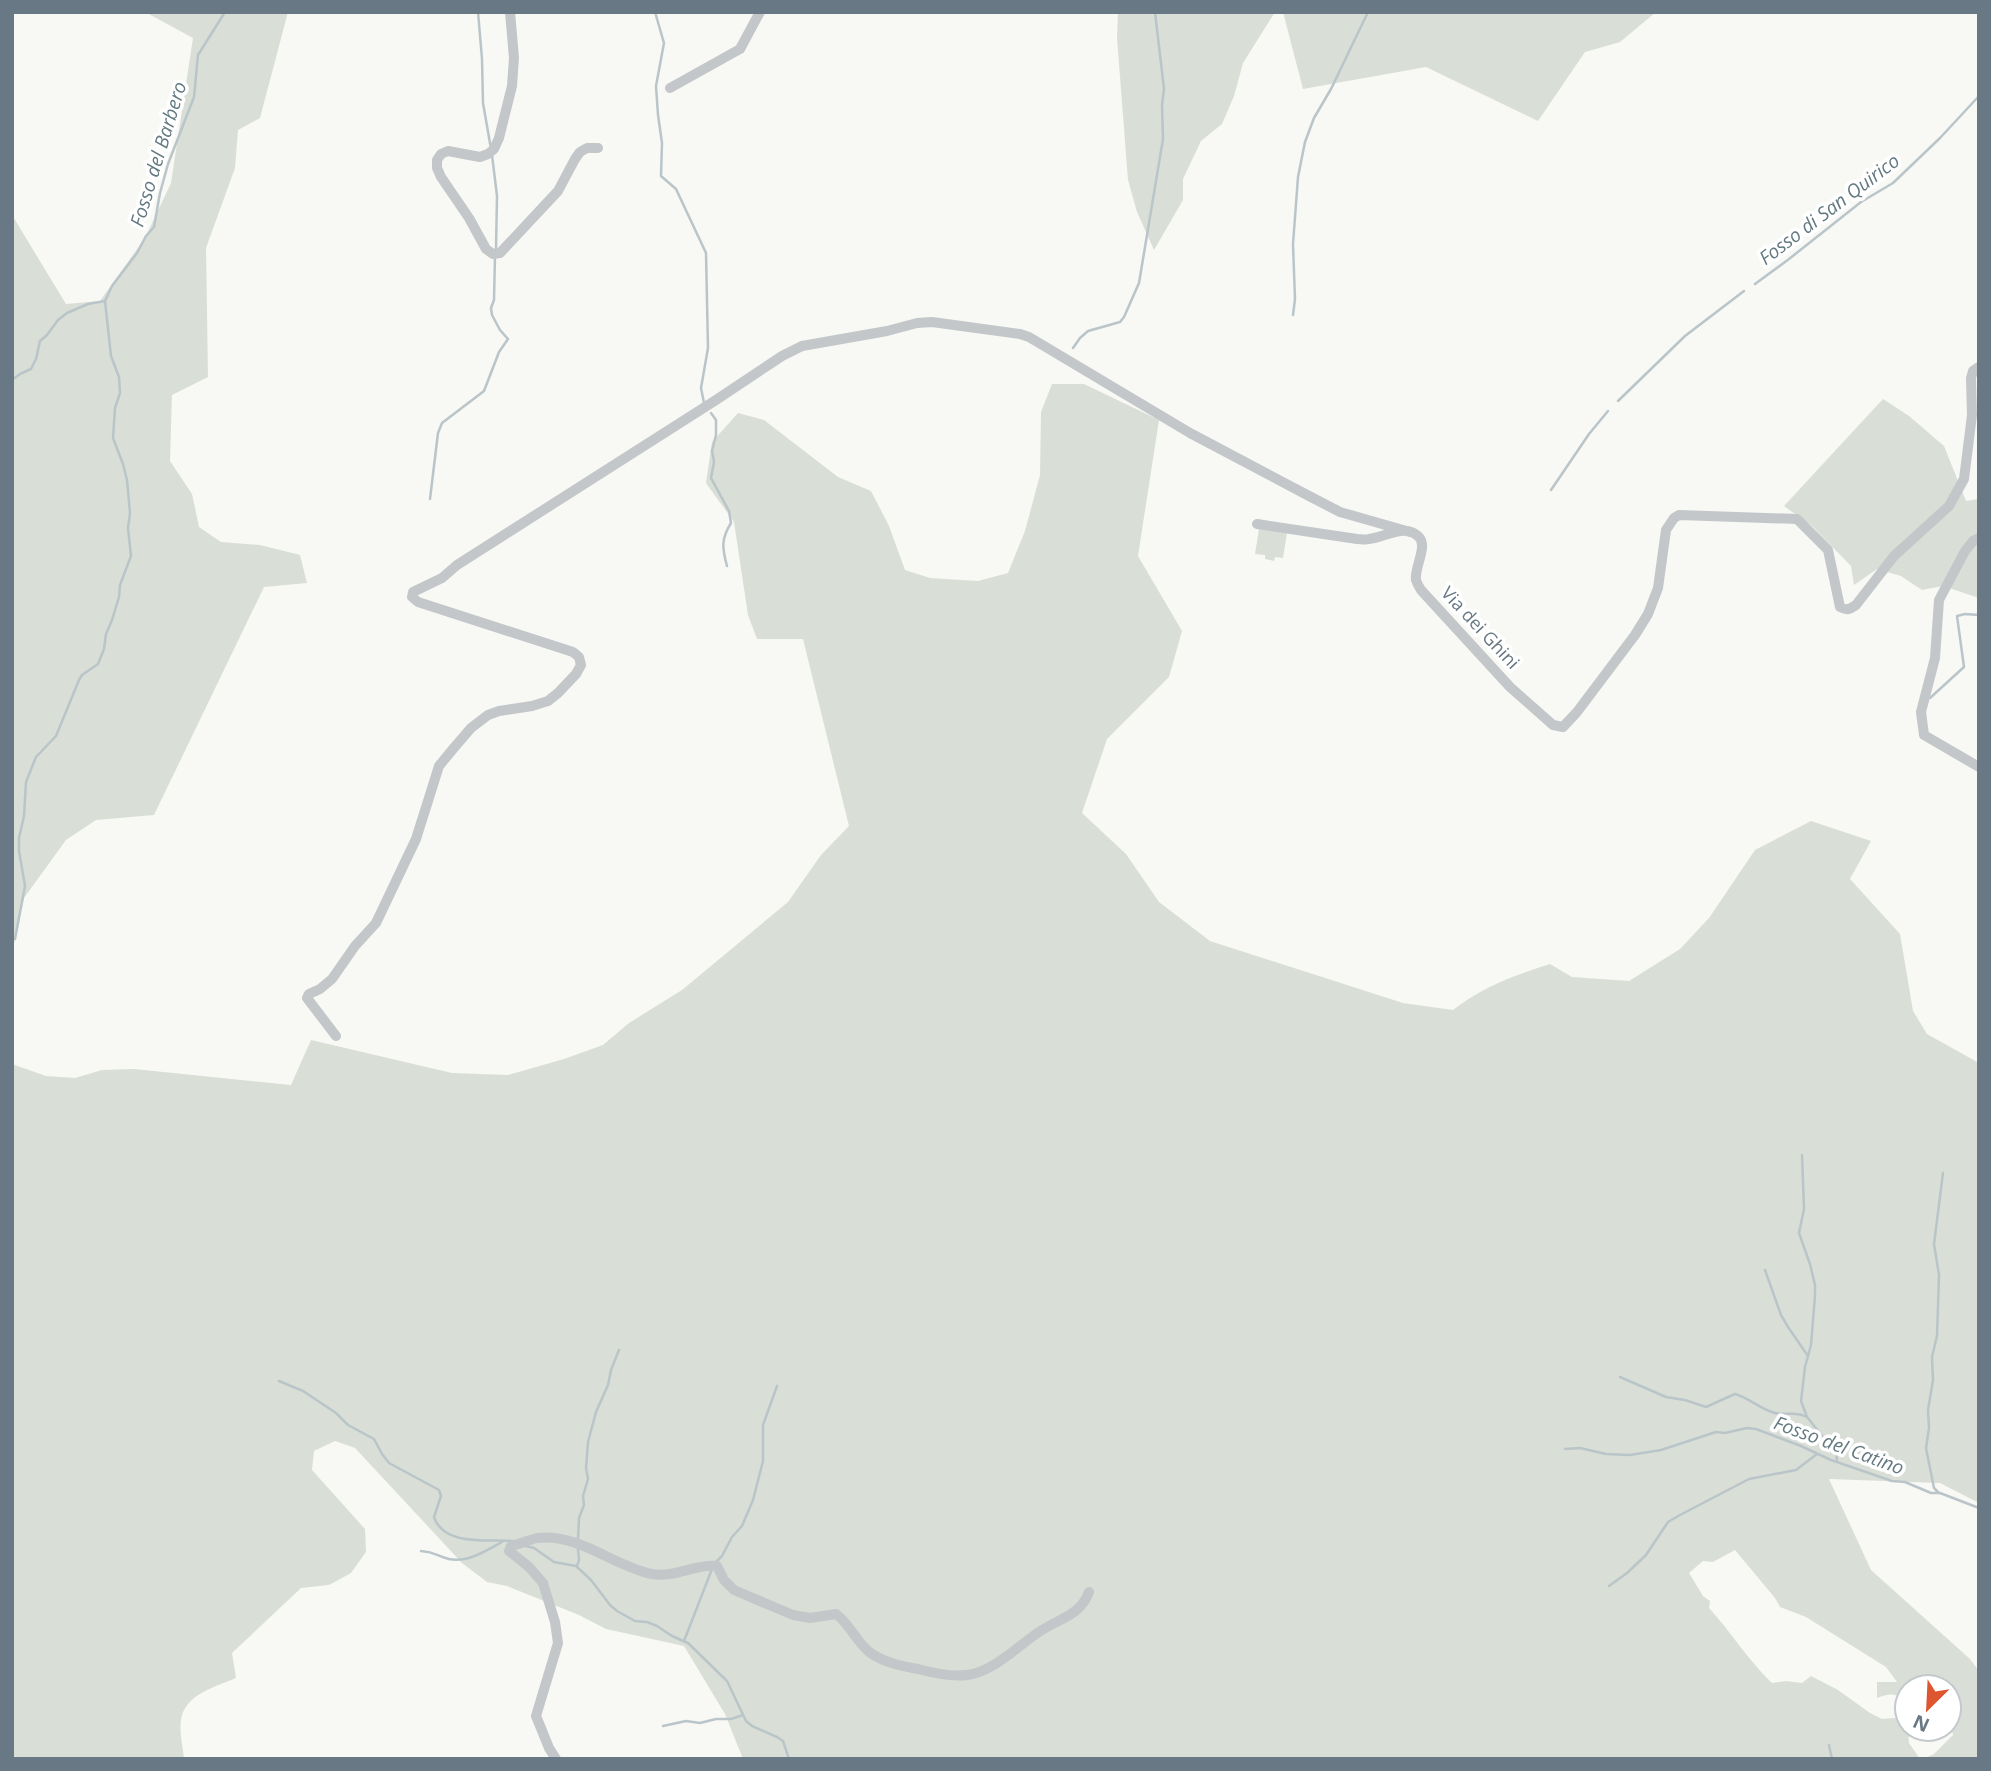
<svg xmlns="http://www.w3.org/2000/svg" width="1991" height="1771" font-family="'Open Sans',sans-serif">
  <rect width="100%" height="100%" fill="#f8f8f5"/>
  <g fill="#d9dfd6">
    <path d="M145 12H288L260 118 238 130 235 168 206 248 208 377 172 395 170 461 192 494 199 527 221 542 260 545 300 555 307 583 264 587 154 815 96 820 66 840 24 898 12 953V215L66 304 100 301 145 238 171 183 193 38Z"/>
    <path d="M1118 12H1275L1243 63 1234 96 1222 124 1201 141 1183 179V200L1154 250 1137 212 1128 180 1117 38Z"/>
    <path d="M1283 12H1656L1620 42 1585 52 1538 121 1426 67 1303 89Z"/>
    <path d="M1052 384H1084L1159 420 1138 556 1182 631 1169 677 1107 739 1082 813 1126 854 1159 902 1210 941 1403 1003 1453 1010C1482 987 1515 975 1550 964L1572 977 1629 981 1680 949 1709 918 1755 850 1811 821 1871 841 1850 879 1900 934 1913 1011 1927 1034 1979 1063V1503L1940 1483 1829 1479 1871 1570 1970 1659 1979 1671V1759H1923L1934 1754 1953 1735 1949 1720V1687H1929L1924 1681 1921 1687H1907V1701C1895 1693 1890 1693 1877 1698V1682H1897L1886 1667 1806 1617 1780 1607 1775 1598 1735 1550 1713 1562 1703 1561 1689 1573 1703 1596 1710 1601 1709 1608C1731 1632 1748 1660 1772 1683L1786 1681 1802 1683 1811 1676 1838 1690 1870 1713 1882 1719 1907 1717 1909 1743 1920 1759H743L725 1714 684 1646 606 1629 579 1615 507 1586 487 1582 462 1563 355 1448 335 1441 314 1451 312 1470 365 1529 366 1552 351 1573 329 1585 301 1588 232 1653 236 1678C215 1687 185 1694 181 1720 179 1732 183 1747 184 1759H12V1064L46 1076 75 1078 102 1070 134 1069 291 1085 311 1040 452 1073 508 1075 564 1059 603 1045 629 1023 682 990 788 902 821 855 849 826 803 639H757L748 615 734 522 706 483 712 442 738 413 764 420 838 477 871 491 889 526 905 570 930 578 978 581 1008 573 1025 531 1040 475 1041 412Z"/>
    <path d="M1883 399 1909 416 1944 446 1966 501 1979 499V598L1943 586 1922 590 1901 576 1877 569 1854 585 1851 566 1812 526 1784 506Z"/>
    <path d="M1259 529 1287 533 1283 558 1275 557 1274 561 1265 559V555L1255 554Z"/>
  </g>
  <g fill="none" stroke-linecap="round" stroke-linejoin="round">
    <g stroke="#bac5c9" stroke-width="2.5">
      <path d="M478 12 482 59 483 103 491 149"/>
      <path d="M655 12 664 43 656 86 658 115 662 143 661 176 676 189 706 253 708 348 701 388 704 403"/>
      <path d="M492 155 497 196 496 249"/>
      <path d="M1755 284 1789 259 1861 202 1893 183 1940 138 1979 96"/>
      <path d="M1293 315 1295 299 1293 244 1298 177 1305 142 1314 118 1331 89 1368 12"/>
      <path d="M1073 348 1080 338 1088 331 1120 322 1124 317 1139 283 1163 139 1162 105 1164 89 1155 12"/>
      <path d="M12 380 20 374 31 369 36 359 40 341 47 335 58 320 67 313 88 304 105 301"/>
      <path d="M1618 401 1685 336 1744 291"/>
      <path d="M711 413 716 420V435L712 451 714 462 711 478 729 511 731 523C721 539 722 548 727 566"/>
      <path d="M1551 490 1589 434 1608 411"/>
      <path d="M430 499 438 433 442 423 484 391 499 352 508 339 500 330 492 315 491 308 494 300 495 256"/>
      <path d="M1930 698 1964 667 1957 616 1965 614 1979 615"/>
      <path d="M15 939 25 886 19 851V838L24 816 26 782 36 757 56 736 79 680 82 675 98 664 104 649 106 634 112 620 119 597 120 585 131 556 128 528 130 513 127 480 123 464 113 438 115 408 120 393 119 377 111 356 105 301 112 286 137 253 146 236 154 227 160 193 168 164 194 97 198 55 225 12"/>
      <path d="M1802 1155 1804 1209 1799 1233 1810 1264 1815 1285V1296L1811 1345 1805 1367 1801 1401 1807 1417 1831 1447 1836 1453 1837 1460"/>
      <path d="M1765 1270 1781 1315 1788 1327 1808 1356"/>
      <path d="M1620 1377 1666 1397 1685 1400 1706 1407 1735 1394C1749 1398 1759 1408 1772 1412 1784 1417 1794 1410 1807 1417"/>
      <path d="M279 1381 303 1391 336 1413 348 1425 374 1439 382 1454 389 1463 439 1490 441 1496 434 1517C444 1547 489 1539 513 1541"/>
      <path d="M1565 1449 1580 1448 1606 1454 1630 1455 1661 1450 1716 1432 1725 1433 1747 1428 1756 1429 1801 1446 1831 1460 1892 1481 1905 1482 1931 1493H1940L1979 1508"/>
      <path d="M1939 1493 1934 1488 1926 1448 1929 1428 1928 1410 1933 1380 1932 1357 1937 1336 1939 1275 1934 1244 1943 1173"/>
      <path d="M578 1539 579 1518 584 1505 583 1496 588 1479 586 1468 588 1442 596 1412 608 1385 611 1370 619 1350"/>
      <path d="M526 1546 534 1548 554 1562 576 1566 591 1580 610 1605 617 1611 635 1621 647 1622 657 1626 672 1636 688 1643 727 1681 746 1721 752 1726 777 1737 783 1741 789 1759"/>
      <path d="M421 1551C436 1552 437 1556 449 1559 468 1563 487 1550 502 1542"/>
      <path d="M715 1563 722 1556 732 1537 742 1526 753 1500 763 1461V1425L777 1386"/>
      <path d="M577 1566 579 1560 578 1549"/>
      <path d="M1609 1586 1627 1573 1646 1555 1668 1522 1680 1515 1749 1479 1796 1470 1817 1454"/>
      <path d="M684 1641 712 1569"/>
      <path d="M663 1726 686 1721 700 1723 716 1719H731L743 1715"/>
      <path d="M1829 1745 1832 1759"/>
    </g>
    <g stroke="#c3c7ca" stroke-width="10">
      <path d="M510 12 514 58 512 86 499 138 494 149 488 154 480 157 448 151 441 154 437 160V168L441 177 469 218 486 249 493 254 500 253 558 191 575 159 580 152 587 148H598"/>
      <path d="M670 88 740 49 760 12"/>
      <path d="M1257 524 1357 539C1361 539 1365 540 1369 539 1384 538 1404 523 1418 536 1429 545 1414 567 1416 580 1417 583 1419 587 1421 590L1510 687 1553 725 1563 727 1577 712 1635 635 1648 614 1658 588 1666 530 1674 518 1679 515 1797 519 1828 550 1840 607C1847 611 1850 609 1856 605L1894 556 1949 506 1964 479 1972 415 1971 378 1973 371 1979 367"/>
      <path d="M1979 538 1973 541 1965 551 1939 600 1935 658 1921 712 1924 735 1979 767"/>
      <path d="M336 1036 307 998 309 994 320 989 332 979 355 946 376 923 416 839 439 766 453 749 471 728 488 715 499 711 532 706 548 701 558 693 576 674 581 665 579 657 573 652 418 602 412 597 413 592 442 578 457 565 716 400 782 356 802 346 887 331 917 323 932 322 1020 334 1029 337 1190 433 1311 497 1340 512 1410 532"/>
      <path d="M556 1759 549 1748 536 1716 558 1643 555 1622 543 1583 529 1567 509 1551 511 1546C519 1544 529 1540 537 1538 579 1533 613 1566 652 1574 675 1578 694 1564 717 1566L724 1580 734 1590 793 1615 810 1618 836 1614C851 1625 857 1644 872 1654 886 1663 902 1666 918 1669 933 1673 951 1677 967 1675 992 1672 1016 1648 1036 1634 1056 1619 1080 1617 1089 1592"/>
    </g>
  </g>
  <g text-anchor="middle" stroke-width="7" stroke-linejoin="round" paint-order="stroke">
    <g font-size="18" fill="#687885" stroke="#fff">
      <text transform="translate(1480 628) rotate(47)" y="6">Via dei Ghini</text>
    </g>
    <g font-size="19" font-style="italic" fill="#637981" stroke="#fff">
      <text transform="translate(158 154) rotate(-73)" y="7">Fosso del Barbero</text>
      <text transform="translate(1829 209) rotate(-37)" y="7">Fosso di San Quirico</text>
      <text transform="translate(1839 1445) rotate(20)" y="7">Fosso del Catino</text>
    </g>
  </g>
  <rect width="1991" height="1771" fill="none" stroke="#687885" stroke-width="28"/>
  <g transform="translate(1928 1708) rotate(204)"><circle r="33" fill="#ffffff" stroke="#c3c9ce" stroke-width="2"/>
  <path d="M0-5L12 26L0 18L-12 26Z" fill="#dd5630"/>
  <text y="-10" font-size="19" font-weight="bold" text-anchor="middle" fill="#687885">N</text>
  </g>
</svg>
